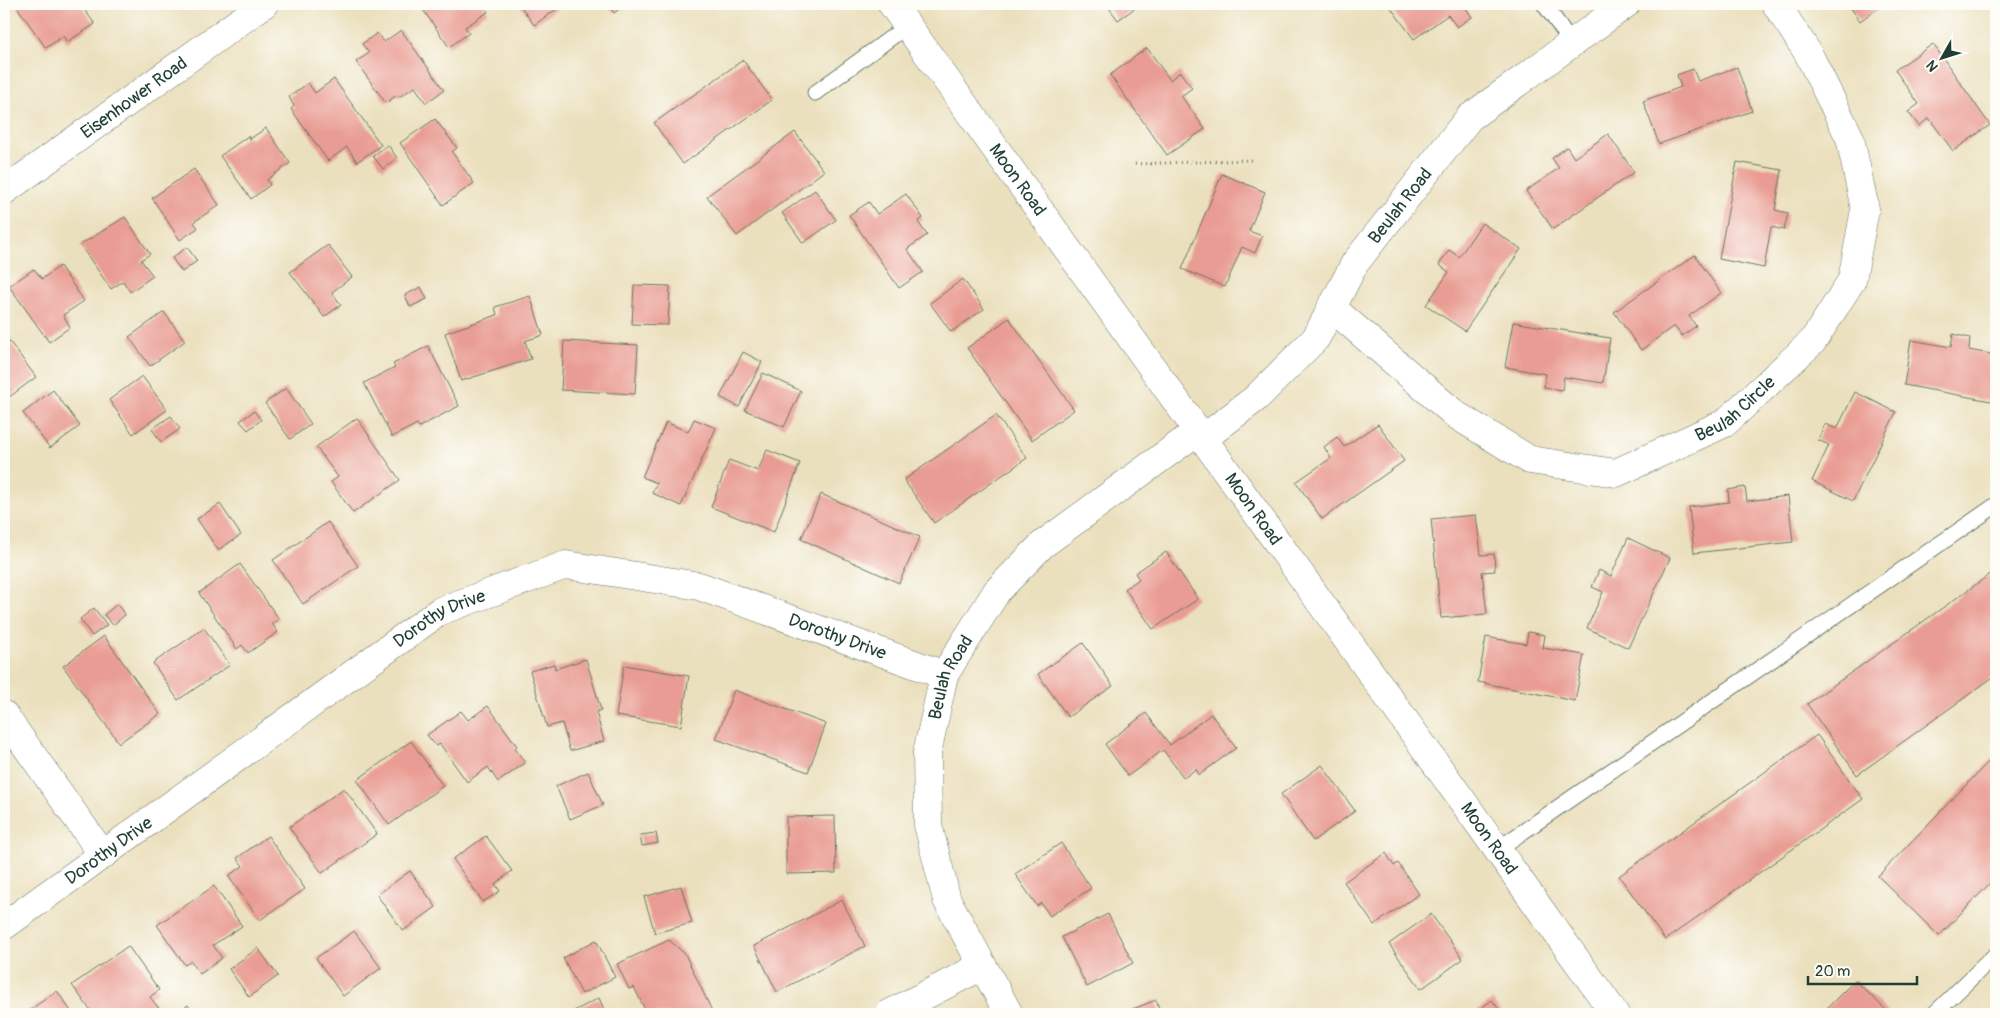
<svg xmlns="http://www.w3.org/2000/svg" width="2000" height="1018" font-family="Pangolin,sans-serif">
  <rect width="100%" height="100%" fill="#fdfcf7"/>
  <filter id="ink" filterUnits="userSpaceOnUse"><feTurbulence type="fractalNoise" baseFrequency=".02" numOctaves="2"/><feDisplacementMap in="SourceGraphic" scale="10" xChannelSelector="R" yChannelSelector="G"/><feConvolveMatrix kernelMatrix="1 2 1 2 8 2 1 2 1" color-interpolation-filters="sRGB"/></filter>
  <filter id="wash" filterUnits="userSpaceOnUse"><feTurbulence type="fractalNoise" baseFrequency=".0096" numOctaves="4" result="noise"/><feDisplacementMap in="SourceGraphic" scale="20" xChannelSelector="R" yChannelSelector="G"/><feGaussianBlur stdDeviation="1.12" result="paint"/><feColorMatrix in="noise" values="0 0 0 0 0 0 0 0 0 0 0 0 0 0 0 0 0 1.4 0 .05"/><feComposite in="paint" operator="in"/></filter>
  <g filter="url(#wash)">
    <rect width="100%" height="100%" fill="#ebe0bd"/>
    <g id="blocks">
      <g fill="#e99c93">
        <path d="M15 4H80L95 24 67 42 63 36 46 48Z"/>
        <path d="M419 4H482L488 12 465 27 469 33 449 47Z"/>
        <path d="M519 4H564L534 25Z"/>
        <path d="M607 4H626L614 13Z"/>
        <path d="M1106 4H1141L1118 20Z"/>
        <path d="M1388 4H1463L1472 17 1457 27 1448 15 1414 39Z"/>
        <path d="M1848 4H1884L1860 21Z"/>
        <path d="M401 30 444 90 426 103 415 87 399 97 397 95 386 103 356 62 369 53 362 44 377 33 384 42Z"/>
        <path d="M1933 44 1990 125 1953 151 1929 118 1919 126 1908 112 1919 104 1895 70Z"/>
        <path d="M1147 48 1170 80 1180 72 1192 88 1181 96 1205 129 1167 155 1110 75Z"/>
        <path d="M743 60 772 100 683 164 654 123Z"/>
        <path d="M1737 67 1752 111 1659 144 1643 101 1681 87 1677 75 1693 69 1698 81Z"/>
        <path d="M334 79 381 145 357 162 347 147 328 161 291 109 294 106 289 97 308 83 315 93Z"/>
        <path d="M435 119 457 148 452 152 474 183 443 205 400 143Z"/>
        <path d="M266 128 290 163 267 180 270 185 251 199 220 156 248 136 250 139Z"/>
        <path d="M795 132 824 171 737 236 707 196Z"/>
        <path d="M1608 134 1634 172 1553 229 1526 191 1559 168 1552 158 1567 147 1574 158Z"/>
        <path d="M388 145 397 158 383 169 373 156Z"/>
        <path d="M1737 162 1782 170 1775 210 1788 213 1784 230 1771 227 1764 268 1719 259Z"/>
        <path d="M194 169 219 205 194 222 198 228 180 240 152 198Z"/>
        <path d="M1222 174 1265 192 1249 231 1262 236 1255 253 1242 247 1225 287 1182 269Z"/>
        <path d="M815 190 836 220 803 243 782 213Z"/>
        <path d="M906 194 923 218 918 222 927 235 907 249 923 272 899 288 849 215 869 202 877 214Z"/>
        <path d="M125 217 150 254 141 260 153 276 130 292 123 281 111 289 80 245Z"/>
        <path d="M1482 223 1521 249 1465 331 1426 305 1449 272 1439 265 1449 250 1459 257Z"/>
        <path d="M328 245 352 277 332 292 341 305 324 317 290 272Z"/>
        <path d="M187 247 197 261 182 272 172 258Z"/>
        <path d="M1695 255 1721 293 1689 316 1696 326 1682 336 1674 326 1641 350 1614 312Z"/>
        <path d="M60 266 84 301 63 315 70 327 49 342 9 286 34 269 42 279Z"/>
        <path d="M963 279 984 309 951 332 930 303Z"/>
        <path d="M634 285 670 286 668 325 632 324Z"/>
        <path d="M421 287 427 299 410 307 405 295Z"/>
        <path d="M530 296 543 335 525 341 531 359 461 381 445 333 497 315 495 307Z"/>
        <path d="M164 312 185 341 150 366 129 337Z"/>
        <path d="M1009 318 1074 410 1032 440 967 348Z"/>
        <path d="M1513 322 1610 338 1603 383 1564 377 1562 390 1544 387 1546 374 1505 367Z"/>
        <path d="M4 334 36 377 4 401Z"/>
        <path d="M1953 334 1970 338 1969 350 1996 355V402L1904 385 1911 340 1951 347Z"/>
        <path d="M564 341 638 345 635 394 561 390Z"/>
        <path d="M428 346 459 406 419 427 417 424 392 437 364 383 395 367 393 364Z"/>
        <path d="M743 352 762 362 739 407 720 397Z"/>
        <path d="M763 373 801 391 784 427 745 410Z"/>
        <path d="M142 376 167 410 133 434 109 400Z"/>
        <path d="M286 388 311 424 290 439 265 403Z"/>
        <path d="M53 390 80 426 50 448 23 413Z"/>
        <path d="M1855 392 1896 412 1853 501 1812 481 1829 445 1818 440 1825 424 1837 429Z"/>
        <path d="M254 411 261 420 248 430 240 421Z"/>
        <path d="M996 415 1027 458 934 523 904 480Z"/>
        <path d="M171 416 180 429 161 442 152 429Z"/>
        <path d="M357 418 400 480 353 513 331 482 338 477 316 447Z"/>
        <path d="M694 419 716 428 681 506 652 493 657 483 642 477 666 422 688 432Z"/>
        <path d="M1378 424 1404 461 1322 519 1296 482 1331 458 1324 447 1337 437 1344 447Z"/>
        <path d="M767 450 800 463 774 532 711 507 729 460 758 471Z"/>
        <path d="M1745 487 1747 501 1788 496 1793 542 1694 553 1689 507 1729 502 1728 490Z"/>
        <path d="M821 494 920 537 899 583 801 539Z"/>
        <path d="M220 504 241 535 218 550 197 519Z"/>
        <path d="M1476 515 1481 555 1494 554 1495 571 1482 572 1487 614 1441 618 1431 519Z"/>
        <path d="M328 522 358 566 303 604 273 560Z"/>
        <path d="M1628 538 1670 558 1628 648 1587 628 1603 592 1592 587 1599 570 1611 576Z"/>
        <path d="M1166 552 1198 599 1153 629 1125 589 1139 579 1135 573Z"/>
        <path d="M240 564 279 619 272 624 278 632 248 653 242 645 237 649 199 593Z"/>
        <path d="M1996 570V675L1857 775 1807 704Z"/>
        <path d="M117 604 125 615 113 625 104 615Z"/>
        <path d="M94 608 107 625 92 636 80 619Z"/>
        <path d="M204 628 230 665 178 700 153 663Z"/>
        <path d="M1528 632 1545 635 1543 648 1584 655 1575 701 1478 682 1486 637 1526 644Z"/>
        <path d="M104 636 160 714 119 743 63 666Z"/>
        <path d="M1083 643 1113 686 1068 717 1038 674Z"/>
        <path d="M586 659 601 710 596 712 604 741 570 751 562 723 547 727 530 671 554 664 555 669Z"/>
        <path d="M624 665 689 676 681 726 616 716Z"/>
        <path d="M734 690 826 724 808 772 716 739Z"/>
        <path d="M488 706 517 746 515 748 525 763 498 782 488 767 467 782 440 744 436 746 427 735 461 711 468 720Z"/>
        <path d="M1146 713 1170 745 1211 714 1236 748 1199 775 1196 769 1184 778 1163 750 1128 776 1105 744Z"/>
        <path d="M1817 735 1863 799 1665 940 1619 876Z"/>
        <path d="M411 741 443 786 389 825 357 780Z"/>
        <path d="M1996 754V877L1939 936 1878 876Z"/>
        <path d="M1322 765 1355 811 1313 841 1281 794Z"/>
        <path d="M588 772 603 805 570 819 556 786Z"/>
        <path d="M344 788 377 834 322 873 289 827Z"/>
        <path d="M835 816 836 873 786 874V817Z"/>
        <path d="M656 833 658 843 642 846 640 835Z"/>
        <path d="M268 836 305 889 260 920 228 876 243 866 237 858Z"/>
        <path d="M486 836 512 871 495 884 500 891 483 902 453 859Z"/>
        <path d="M1061 843 1091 888 1050 916 1041 903 1037 906 1015 874Z"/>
        <path d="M1386 853 1394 866 1398 863 1419 894 1374 925 1344 882Z"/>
        <path d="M410 871 436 907 403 931 377 895Z"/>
        <path d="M214 886 242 926 213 945 222 958 200 974 191 961 185 965 157 925Z"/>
        <path d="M681 886 692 923 655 933 644 897Z"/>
        <path d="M842 900 865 946 777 992 754 946Z"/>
        <path d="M1108 914 1133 963 1087 987 1062 937Z"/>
        <path d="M1431 914 1463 959 1421 989 1389 944Z"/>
        <path d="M354 931 381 968 343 996 316 958Z"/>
        <path d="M596 940 615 977 582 994 563 958Z"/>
        <path d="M669 940 685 954 713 1013 647 1014 634 987 629 989 617 964Z"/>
        <path d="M128 946 159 990 150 997 160 1010 154 1014H93L72 985Z"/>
        <path d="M258 948 278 976 249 997 229 969Z"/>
        <path d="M1855 980 1890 1014H1821Z"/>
        <path d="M57 991 73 1014H24Z"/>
        <path d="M599 998 606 1014 614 1009 617 1014H576L574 1011Z"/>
        <path d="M1156 1000 1161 1014H1120Z"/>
        <path d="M1492 1000 1502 1014H1473Z"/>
        <path d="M188 1005 194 1014H176Z"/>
      </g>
    </g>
  </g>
  <g filter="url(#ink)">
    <use href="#blocks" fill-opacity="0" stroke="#667664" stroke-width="1"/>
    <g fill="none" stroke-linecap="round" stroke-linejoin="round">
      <g stroke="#667664" stroke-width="17">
        <g id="service">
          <path d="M1544 4 1572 43"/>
          <path d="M815 93 907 26"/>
          <path d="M1498 849 1996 505"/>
          <path d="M1934 1014 1996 954"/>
        </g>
      </g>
      <g stroke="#667664" stroke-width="29">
        <g id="minor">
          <path id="s1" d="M892 4 1615 1014"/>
          <path id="s2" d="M4 191 264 4"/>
          <path id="s3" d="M1331 307 1456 415 1530 460 1616 473 1725 423 1813 341 1852 280 1865 209 1850 138 1808 53 1776 4"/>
          <path id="s4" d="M1204 438 1256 398 1316 338 1355 263 1469 118 1626 4"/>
          <path d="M4 715 103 855"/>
          <path id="s5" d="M4 926 440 611 566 565 699 586 944 675"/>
          <path d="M889 1014 982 966"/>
          <path id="s6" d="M1009 1014 947 900 928 825 927 753 944 675 997 591 1042 545 1199 430"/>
        </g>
      </g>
      <path stroke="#667664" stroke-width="3" stroke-dasharray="1 4" stroke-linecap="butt" d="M1135 164 1251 160"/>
      <use href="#service" stroke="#fff" stroke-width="15"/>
      <use href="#minor" stroke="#fff" stroke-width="28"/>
    </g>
  </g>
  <g text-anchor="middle" stroke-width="4" stroke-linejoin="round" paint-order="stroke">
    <g font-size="18" fill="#1f3d34" stroke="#fdfcf7">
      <text dy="6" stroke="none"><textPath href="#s2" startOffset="160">Eisenhower Road</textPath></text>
      <text dy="6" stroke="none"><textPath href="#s1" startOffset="216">Moon Road</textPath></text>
      <text dy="6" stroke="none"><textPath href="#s4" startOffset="308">Beulah Road</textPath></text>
      <text dy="6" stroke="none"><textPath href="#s3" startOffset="475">Beulah Circle</textPath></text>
      <text dy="6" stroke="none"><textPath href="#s1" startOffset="621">Moon Road</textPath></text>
      <text dy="6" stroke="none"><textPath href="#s5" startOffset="534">Dorothy Drive</textPath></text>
      <text dy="6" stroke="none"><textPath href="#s5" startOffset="954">Dorothy Drive</textPath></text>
      <text dy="6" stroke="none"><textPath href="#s6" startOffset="359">Beulah Road</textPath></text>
      <text dy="6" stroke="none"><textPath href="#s1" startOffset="1026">Moon Road</textPath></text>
      <text dy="6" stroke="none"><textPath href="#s5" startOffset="129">Dorothy Drive</textPath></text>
    </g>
  </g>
  <rect width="2000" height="1018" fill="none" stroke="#fdfcf7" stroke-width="20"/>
  <g transform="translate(1942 58) rotate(231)" stroke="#fdfcf7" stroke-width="4" paint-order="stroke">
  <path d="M0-4L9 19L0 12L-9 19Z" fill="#1f3d34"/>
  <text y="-8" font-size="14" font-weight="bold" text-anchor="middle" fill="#1f3d34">N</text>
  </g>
  <path d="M1808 976v8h109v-8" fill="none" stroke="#1f3d34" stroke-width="2.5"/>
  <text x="1815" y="976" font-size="15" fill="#1f3d34" stroke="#fdfcf7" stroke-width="4" paint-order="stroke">20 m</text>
</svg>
